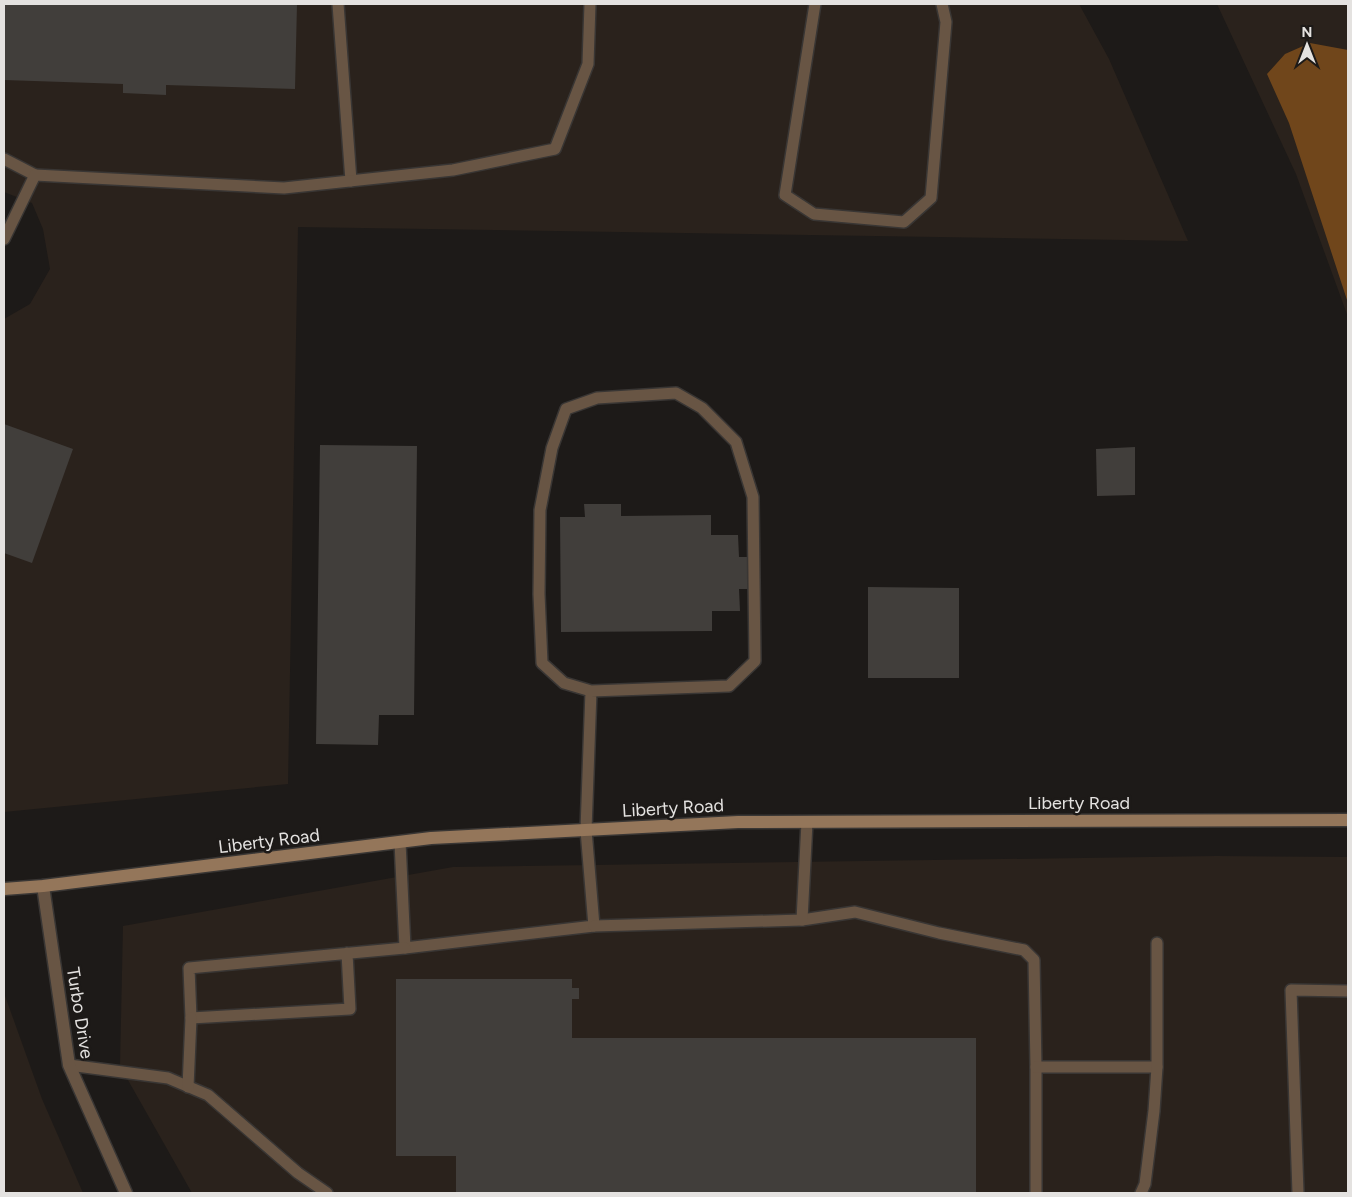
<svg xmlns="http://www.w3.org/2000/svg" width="1352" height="1197" font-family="Figtree,sans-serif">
  <rect width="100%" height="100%" fill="#1d1a18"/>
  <g fill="#2a221c">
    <path d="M4 4H1079L1109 59 1188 241 298 227 288 784 4 812V319L30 304 50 269 43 229 32 203 4 192Z"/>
    <path d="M1217 4H1348V317L1296 174Z"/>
    <path d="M1216 856 1348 857V1193H192L120 1066 123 926 453 867Z"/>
    <path d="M4 993 42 1099 83 1193H4Z"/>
  </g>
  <path fill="#70461b" d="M1310 43 1348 50V303L1289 123 1267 74 1285 54Z"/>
  <g fill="#413e3b">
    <path d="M4 4H297L295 89 166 85V95L123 93V84L4 80Z"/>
    <path d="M4 424 73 449 32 563 4 553Z"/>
    <path d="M320 445 417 446 414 715H379L378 745 316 744Z"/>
    <path d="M1135 447V495L1097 496 1096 449Z"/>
    <path d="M584 504H621V516L711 515V535H738L739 557H747L748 589H739L740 611H712V631L561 632 560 517H585Z"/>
    <path d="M868 587 959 588V678H868Z"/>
    <path d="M396 979H572V988H579V999H572V1038H976V1193H456V1156H396Z"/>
  </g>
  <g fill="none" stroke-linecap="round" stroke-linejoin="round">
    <g stroke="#393634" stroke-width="14">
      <g id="lane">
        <path d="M338 4 351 181"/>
        <path d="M815 4 785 195 814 214 904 222 931 198 946 22 942 4"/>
        <path d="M4 159 35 175"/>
        <path d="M4 239 35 175 284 188 453 170 555 149 588 64 590 4"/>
        <path d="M400 842 405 948 594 926 586 830 591 691 729 686 755 661 753 497 736 442 702 408 676 393 597 398 566 409 552 448 540 510 539 594 542 663 564 683 591 691"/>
        <path d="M802 920 855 912 939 933 1024 950 1034 960 1036 1067V1193"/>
        <path d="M594 926 802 920 807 822"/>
        <path d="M347 953 350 1009 191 1018 189 968 405 948"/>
        <path d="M69 1065 168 1078 208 1095 298 1173 327 1193"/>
        <path d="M1036 1067H1157"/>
        <path d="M188 1087 191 1018"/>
        <path d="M1141 1193 1145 1184 1154 1111 1157 1067V943"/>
        <path d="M1298 1193 1291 990 1348 991"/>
      </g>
    </g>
    <g stroke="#393634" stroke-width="15">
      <path id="street" d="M43 886 69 1065 126 1193"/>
    </g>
    <g stroke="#393634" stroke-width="15">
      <path id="secondary" d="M4 889 43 886 431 838 738 822 1348 820"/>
    </g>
    <use href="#lane" stroke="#685544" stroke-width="11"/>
    <use href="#street" stroke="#685544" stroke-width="12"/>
    <use href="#secondary" stroke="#94765a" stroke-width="12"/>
  </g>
  <g text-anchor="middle" stroke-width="5" stroke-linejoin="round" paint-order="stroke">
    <g font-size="18" fill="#e4e2e0" stroke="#1d1a18">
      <text x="1079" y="809">Liberty Road</text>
      <text transform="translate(673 808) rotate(-3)" y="6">Liberty Road</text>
      <text transform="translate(269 841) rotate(-7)" y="6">Liberty Road</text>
      <text transform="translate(80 1013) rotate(81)" y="6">Turbo Drive</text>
    </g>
  </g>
  <rect width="1352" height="1197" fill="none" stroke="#e4e2e0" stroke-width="10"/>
  <g transform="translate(1307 45)" stroke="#1d1a18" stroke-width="4" paint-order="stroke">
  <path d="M0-4L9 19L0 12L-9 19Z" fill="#e4e2e0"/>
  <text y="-8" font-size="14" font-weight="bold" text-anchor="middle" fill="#e4e2e0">N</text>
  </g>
</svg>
